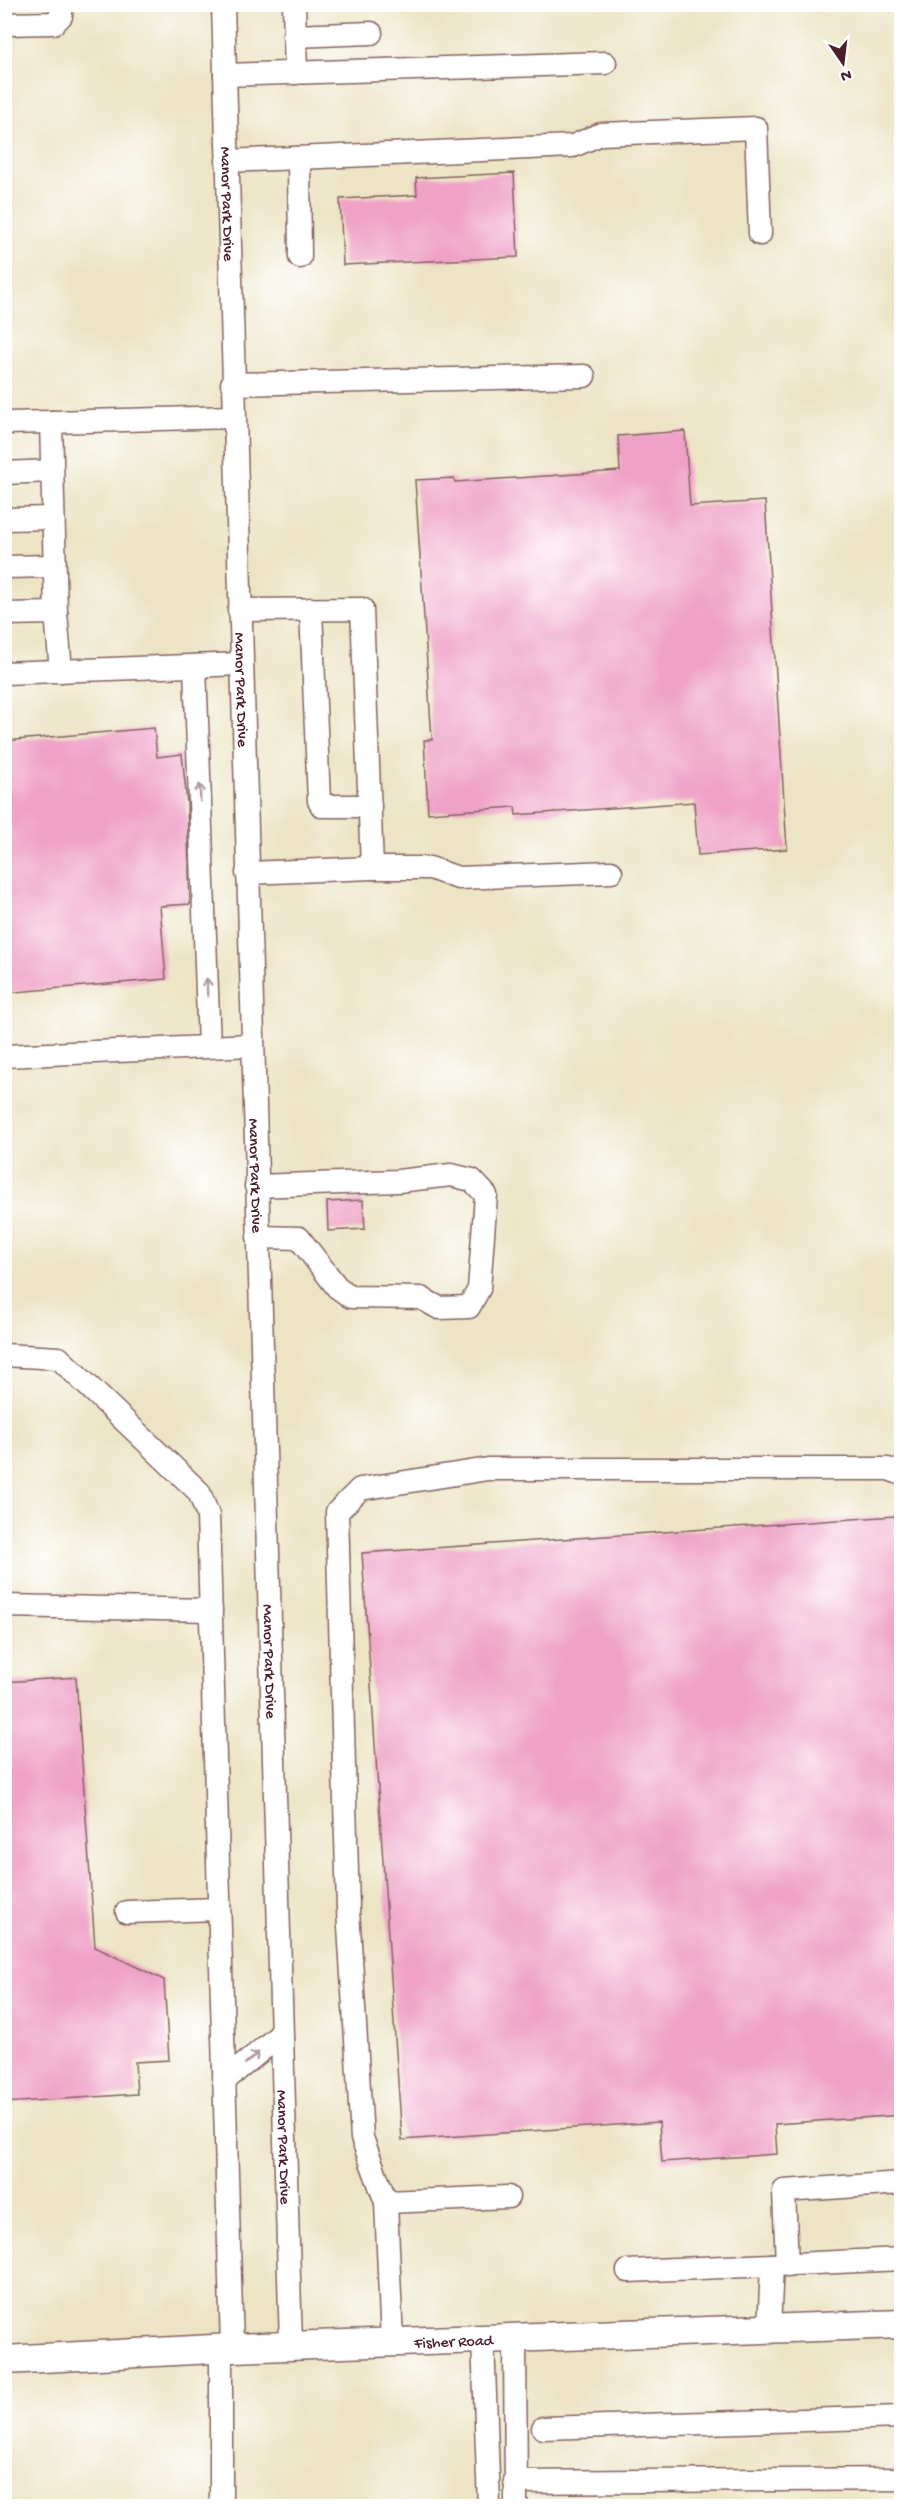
<svg xmlns="http://www.w3.org/2000/svg" width="906" height="2511" font-family="'Gochi Hand',sans-serif">
  <rect width="100%" height="100%" fill="#fff"/>
  <filter id="ink" filterUnits="userSpaceOnUse"><feTurbulence type="fractalNoise" baseFrequency=".0167" numOctaves="2"/><feDisplacementMap in="SourceGraphic" scale="12" xChannelSelector="R" yChannelSelector="G"/><feConvolveMatrix kernelMatrix="1 2 1 2 8 2 1 2 1" color-interpolation-filters="sRGB"/></filter>
  <filter id="wash" filterUnits="userSpaceOnUse"><feTurbulence type="fractalNoise" baseFrequency=".008" numOctaves="4" result="noise"/><feDisplacementMap in="SourceGraphic" scale="24" xChannelSelector="R" yChannelSelector="G"/><feGaussianBlur stdDeviation="1.35" result="paint"/><feColorMatrix in="noise" values="0 0 0 0 0 0 0 0 0 0 0 0 0 0 0 0 0 1.4 0 .05"/><feComposite in="paint" operator="in"/></filter>
  <g filter="url(#wash)">
    <rect width="100%" height="100%" fill="#ece4c5"/>
    <g id="blocks">
      <g fill="#efa2c6">
        <path d="M514 173 518 257 343 265 340 199 417 195 416 178Z"/>
        <path d="M685 431 690 506 765 501 787 849 698 855 694 802 516 815 515 807 428 813 424 740H432L415 480 454 478 455 482 620 471 618 436Z"/>
        <path d="M154 728 157 757 182 754 187 803 190 904 160 906 166 979 4 993V741Z"/>
        <path d="M363 1200 365 1229 328 1231 327 1202Z"/>
        <path d="M895 1516 902 1613V2115L775 2124 777 2154 662 2162 659 2122 402 2140 362 1553Z"/>
        <path d="M76 1677 95 1947 164 1980 169 2060 135 2062 137 2094 4 2103V1682Z"/>
      </g>
    </g>
  </g>
  <g filter="url(#ink)">
    <use href="#blocks" fill-opacity="0" stroke="#836461" stroke-width="1.5"/>
    <g fill="none" stroke-linecap="round" stroke-linejoin="round">
      <g stroke="#836461" stroke-width="25">
        <g id="minor">
          <path id="s1" d="M223 4 291 2346"/>
          <path d="M294 4 296 73"/>
          <path d="M4 24 54 23 61 16V4"/>
          <path d="M294 36 371 33"/>
          <path d="M225 75 605 63"/>
          <path d="M299 158 300 257"/>
          <path d="M227 161 573 146 601 134 756 128 760 234"/>
          <path d="M232 384 584 376"/>
          <path d="M4 423 51 422"/>
          <path d="M4 473 51 471"/>
          <path d="M4 519 52 518"/>
          <path d="M4 567 54 566"/>
          <path d="M311 609 319 801 322 806H370"/>
          <path d="M239 610 362 609 372 868 247 873"/>
          <path d="M4 614 56 613"/>
          <path d="M195 666 209 1046"/>
          <path d="M61 671 56 613 51 422 233 417"/>
          <path d="M4 673 241 664"/>
          <path d="M372 868H430L458 878 611 872"/>
          <path d="M4 1056 252 1045"/>
          <path d="M256 1186 398 1181 451 1175 472 1180 486 1195 479 1289 469 1307 439 1308 421 1298 351 1297 337 1287 299 1238 258 1237"/>
          <path d="M4 1355 59 1358 199 1492 208 1515 232 2348"/>
          <path d="M4 1606 211 1610"/>
          <path d="M127 1912 219 1909"/>
          <path d="M224 2081 281 2034"/>
          <path d="M386 2202 508 2197"/>
          <path d="M787 2265 784 2191 902 2183"/>
          <path d="M628 2271 772 2265"/>
          <path d="M769 2329 772 2265 902 2259"/>
          <path d="M515 2338 516 2506"/>
          <path d="M483 2339 489 2506"/>
          <path d="M392 2343 386 2202 362 2138 348 1910 337 1512 360 1489 488 1469H888L902 1474"/>
          <path d="M221 2349V2506"/>
          <path d="M543 2428 902 2417"/>
          <path d="M515 2482 902 2479"/>
        </g>
      </g>
      <g stroke="#836461" stroke-width="31">
        <g id="major">
          <path id="s2" d="M4 2360 232 2348 902 2324"/>
        </g>
      </g>
      <use href="#minor" stroke="#fff" stroke-width="22"/>
      <use href="#major" stroke="#fff" stroke-width="28"/>
    </g>
    <defs><path id="oneway-shaft" d="M-6 0H5M1.5-3L5.5 0L1.5 3" fill="none" stroke-width="1.6" stroke-linecap="round" stroke-linejoin="round" transform="scale(1.5)"/></defs>
    <g stroke="#ae9aa0">
      <use href="#oneway-shaft" transform="translate(200 793) rotate(-92)"/>
      <use href="#oneway-shaft" transform="translate(207 987) rotate(-92)"/>
      <use href="#oneway-shaft" transform="translate(252 2058) rotate(-40)"/>
    </g>
  </g>
  <g text-anchor="middle" stroke-width="6" stroke-linejoin="round" paint-order="stroke">
    <g font-size="16" fill="#4a1f2b" stroke="#fff">
      <text dy="6" stroke="none"><textPath href="#s1" startOffset="200">Manor Park Drive</textPath></text>
      <text dy="6" stroke="none"><textPath href="#s1" startOffset="686">Manor Park Drive</textPath></text>
      <text dy="6" stroke="none"><textPath href="#s1" startOffset="1172">Manor Park Drive</textPath></text>
      <text dy="6" stroke="none"><textPath href="#s1" startOffset="1658">Manor Park Drive</textPath></text>
      <text dy="6" stroke="none"><textPath href="#s1" startOffset="2144">Manor Park Drive</textPath></text>
      <text dy="6" stroke="none"><textPath href="#s2" startOffset="450">Fisher Road</textPath></text>
    </g>
  </g>
  <rect width="906" height="2511" fill="none" stroke="#fff" stroke-width="24"/>
  <g transform="translate(843 63) rotate(166)" stroke="#ffffff" stroke-width="4.5" paint-order="stroke">
  <path d="M0-4.5L10 22L0 15L-10 22Z" fill="#4a1f2b"/>
  <text y="-9" font-size="16" font-weight="bold" text-anchor="middle" fill="#4a1f2b">N</text>
  </g>
</svg>
